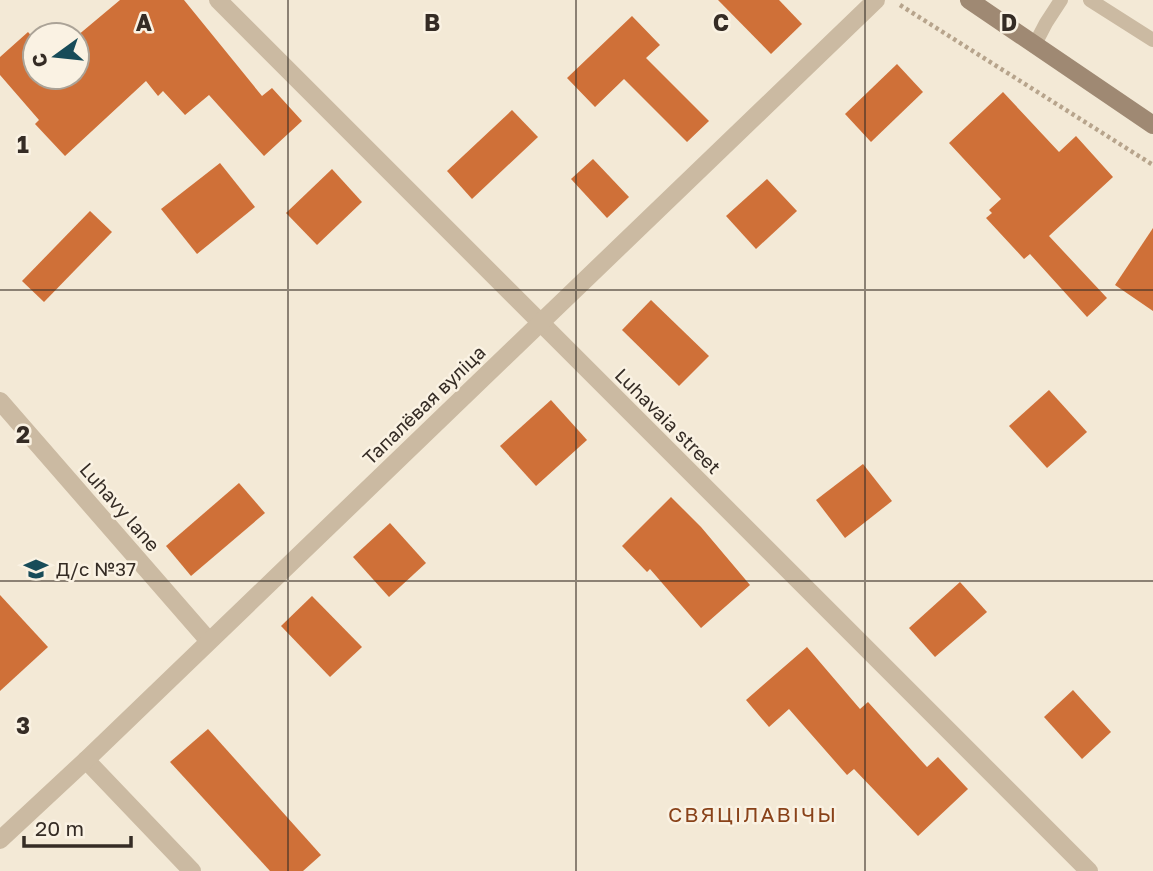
<svg xmlns="http://www.w3.org/2000/svg" width="1153" height="871" font-family="'Golos Text',sans-serif">
  <rect width="100%" height="100%" fill="#f3e9d6"/>
  <g fill="#cf7038">
    <path d="M120 0H184L262 96 272 88 302 121 264 156 209 95 185 115 163 91 158 96 146 81 65 156 35 124 39 120 0 75V57L28 32 35 40V77H77V36Z"/>
    <path d="M718 0H779L802 24 771 54Z"/>
    <path d="M632 16 660 45 646 58 709 121 687 142 624 79 595 107 567 78Z"/>
    <path d="M897 64 923 92 871 142 845 114Z"/>
    <path d="M1003 92 1059 152 1076 136 1113 177 1049 236 1107 298 1087 317 1030 254 1024 259 986 218 992 213 989 210 1001 199 949 143Z"/>
    <path d="M512 110 538 137 472 199 447 171Z"/>
    <path d="M593 159 629 197 607 218 571 179Z"/>
    <path d="M220 163 255 207 197 254 161 209Z"/>
    <path d="M332 169 362 202 317 245 286 213Z"/>
    <path d="M767 179 797 211 756 249 726 216Z"/>
    <path d="M90 211 112 232 44 302 22 281Z"/>
    <path d="M1153 228V311L1115 285Z"/>
    <path d="M651 300 709 356 679 386 622 330Z"/>
    <path d="M1049 390 1087 432 1047 468 1009 426Z"/>
    <path d="M551 400 587 440 536 486 500 446Z"/>
    <path d="M863 464 892 501 845 538 816 500Z"/>
    <path d="M239 483 265 513 191 576 166 546Z"/>
    <path d="M671 497 701 527 750 585 701 628 650 569 647 572 622 546Z"/>
    <path d="M390 523 426 563 389 597 353 557Z"/>
    <path d="M960 582 987 612 935 657 909 628Z"/>
    <path d="M0 595 48 647 0 691Z"/>
    <path d="M312 596 362 647 330 677 281 626Z"/>
    <path d="M807 647 860 709 868 702 927 767 938 757 968 789 918 836 854 769 847 775 789 709 769 727 746 700Z"/>
    <path d="M1073 690 1111 732 1082 759 1044 717Z"/>
    <path d="M208 729 321 855 303 871H270L170 762Z"/>
  </g>
  <g fill="none" stroke-linecap="round" stroke-linejoin="round">
    <path stroke="#b7a48c" stroke-width="4.5" stroke-dasharray="3.5 3.5" stroke-linecap="butt" d="M900 5 1153 165"/>
    <g stroke="#cbbaa2" stroke-width="14">
      <path d="M1090 0 1153 40"/>
      <path d="M1034 46 1046 23 1061 0"/>
    </g>
    <g stroke="#cbbaa2" stroke-width="18">
      <path d="M218 0 1089 871"/>
      <path d="M0 401 209 641"/>
      <path d="M86 760 192 871"/>
      <path d="M0 840 86 760 876 0"/>
    </g>
    <path stroke="#9f8973" stroke-width="18" d="M969 0 1153 125"/>
  </g>
  <path fill="none" stroke="#352c25" stroke-width="2" stroke-opacity="0.55" d="M288 0V871M576 0V871M865 0V871M0 290H1153M0 581H1153"/>
  <defs>
    <g id="school-bare" transform="scale(1.89)"><path d="M0-5L7-2L0 1L-7-2ZM-4 1L0 2.5L4 1V4Q0 6-4 4Z" fill="#184c59" stroke="#faf2e3" stroke-width="2.5" paint-order="stroke"/></g>
  </defs>
  <g fill-rule="evenodd">
    <use href="#school-bare" x="36" y="569"/>
  </g>
  <g text-anchor="middle" stroke-width="5" stroke-linejoin="round" paint-order="stroke">
    <g font-size="19" fill="#352c25" stroke="#faf2e3">
      <text transform="translate(424 405) rotate(-44)" y="7">Тапалёвая вуліца</text>
      <text transform="translate(668 421) rotate(45)" y="7">Luhavaia street</text>
      <text transform="translate(120 507) rotate(49)" y="7">Luhavy lane</text>
    </g>
    <g font-size="19" fill="#352c25" stroke="#faf2e3" text-anchor="start">
      <text x="56" y="576">Д/с №37</text>
    </g>
    <g font-size="21" letter-spacing="2" fill="#894219" stroke="#faf2e3">
      <text x="753" y="822">СВЯЦІЛАВІЧЫ</text>
    </g>
  </g>
  <g font-size="23" text-anchor="middle" font-weight="bold" fill="#352c25" stroke="#faf2e3" stroke-width="5" stroke-linejoin="round" paint-order="stroke">
    <text x="144" y="31">A</text>
    <text x="432" y="31">B</text>
    <text x="721" y="31">C</text>
    <text x="1009" y="31">D</text>
    <text x="23" y="153">1</text>
    <text x="23" y="443">2</text>
    <text x="23" y="734">3</text>
  </g>
  <g transform="translate(56 56) rotate(255)"><circle r="33" fill="#faf2e3" stroke="#aba397" stroke-width="2"/>
  <path d="M0-5L12 26L0 18L-12 26Z" fill="#184c59"/>
  <text y="-10" font-size="19" font-weight="bold" text-anchor="middle" fill="#352c25">С</text>
  </g>
  <path d="M24 836v10h107v-10" fill="none" stroke="#352c25" stroke-width="3.5"/>
  <text x="35" y="836" font-size="21" fill="#352c25" stroke="#faf2e3" stroke-width="5" paint-order="stroke">20 m</text>
</svg>
